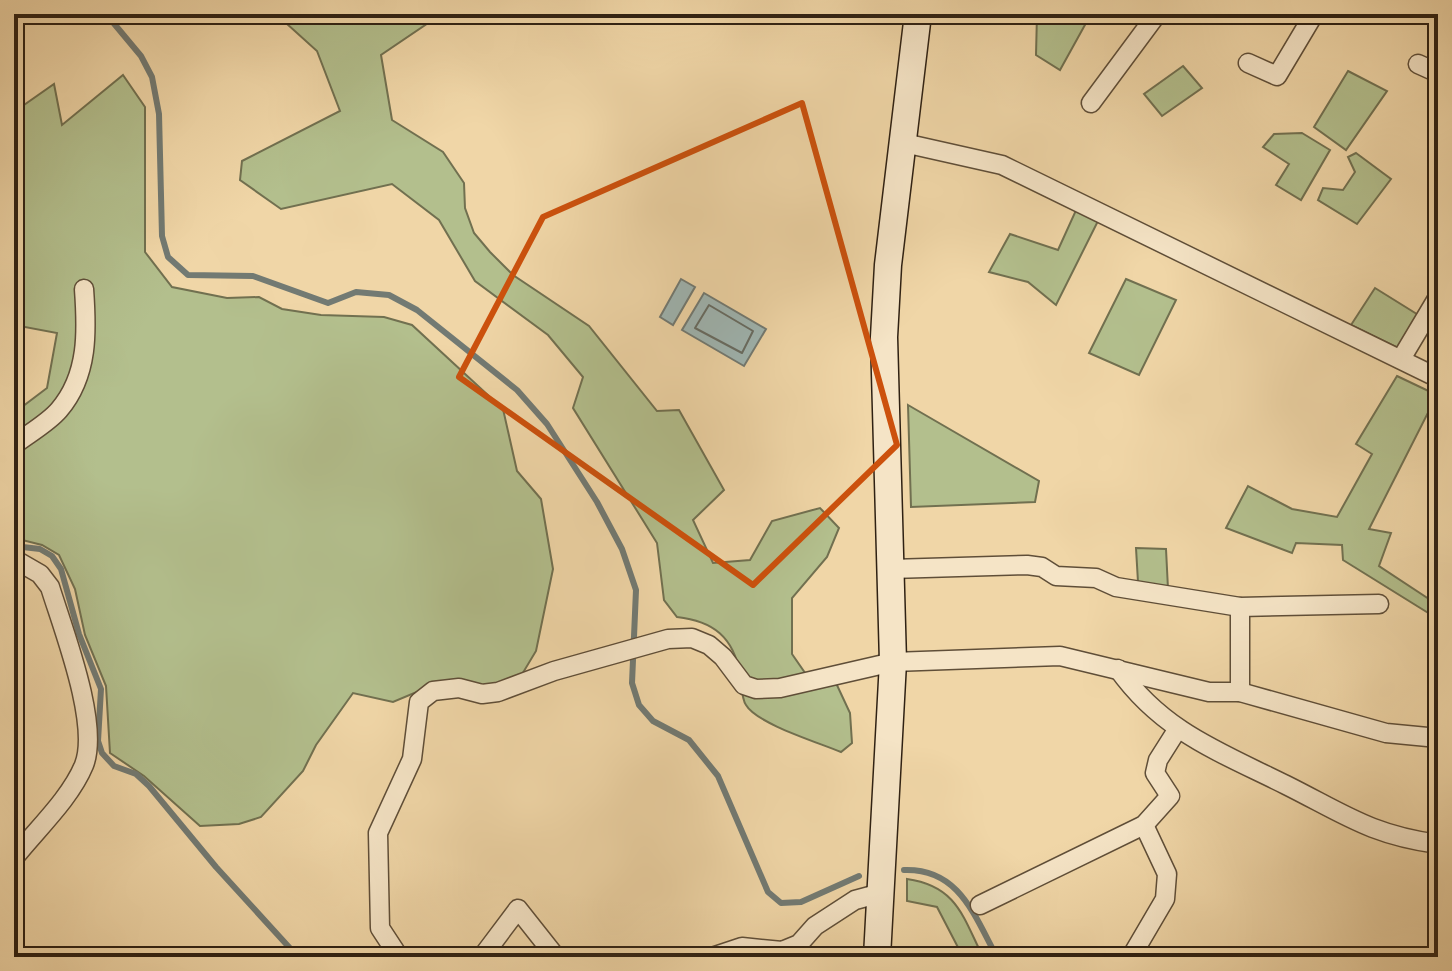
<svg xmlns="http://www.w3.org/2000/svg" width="1452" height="971" font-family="'IM FELL DW Pica',serif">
  <rect width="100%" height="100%" fill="#f0d6a7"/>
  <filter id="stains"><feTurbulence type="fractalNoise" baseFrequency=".0025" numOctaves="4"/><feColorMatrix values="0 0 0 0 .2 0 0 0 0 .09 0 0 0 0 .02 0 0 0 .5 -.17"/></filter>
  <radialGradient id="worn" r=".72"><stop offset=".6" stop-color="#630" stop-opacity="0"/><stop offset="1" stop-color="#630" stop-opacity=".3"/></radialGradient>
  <g fill="#b3bf8d" stroke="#717050" stroke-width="2">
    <path d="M276 14H433L434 19 381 55 392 120 443 152 464 183 465 208 474 233 490 252 513 275 589 326 657 411 679 410 724 490 693 520 713 563 750 560 772 521 820 508 839 528 827 557 792 598V654L810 680 836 683 850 713 852 743 841 752C820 743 757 724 746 705 741 698 742 683 740 675 734 637 713 621 677 617L664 600 657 543 573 408 583 377 548 335 475 281 439 220 392 184 281 209 240 180 242 161 340 111 317 51Z"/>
    <path d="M1037 14H1091L1060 70 1036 55Z"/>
    <path d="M1183 66 1202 88 1162 116 1144 94Z"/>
    <path d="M1348 71 1387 91 1346 150 1314 127Z"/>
    <path d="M123 75 145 107V252L172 287 227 298 259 297 282 309 321 315 384 317 412 325 503 409 517 471 541 499 553 569 536 651 521 676 488 686 419 691 393 702 353 693 316 745 303 771 261 817 239 824 200 826 144 776 110 753 106 686 85 635 75 589 59 555 42 545 18 539 14 529V413L47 388 57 333 14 325V112L54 84 62 125Z"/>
    <path d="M1302 133 1330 150 1301 200 1276 185 1289 164 1263 147 1274 134Z"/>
    <path d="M1356 153 1391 179 1357 224 1318 200 1323 188 1343 190 1355 172 1348 157Z"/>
    <path d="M1077 208 1099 219 1056 305 1028 282 989 272 1010 234 1058 250Z"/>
    <path d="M1126 279 1176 300 1139 375 1089 353Z"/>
    <path d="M1375 288 1420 316 1398 348 1351 325Z"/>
    <path d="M1397 376 1437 395 1369 529 1391 533 1379 566 1438 605V619L1343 560 1342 545 1296 543 1292 553 1226 528 1248 486 1292 509 1337 517 1372 454 1356 444Z"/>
    <path d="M908 405 1039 481 1035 502 911 507Z"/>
    <path d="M1136 548 1166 549 1168 589 1138 582Z"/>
    <path d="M907 879C957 886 963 917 983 957H963L937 907 907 901Z"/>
  </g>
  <g fill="#9fb6b3" stroke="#727a73" stroke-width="2">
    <path d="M681 279 695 287 673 325 660 317Z"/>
    <path d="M704 293 766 329 744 366 682 330Z"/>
  </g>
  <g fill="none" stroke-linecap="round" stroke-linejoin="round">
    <path stroke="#676c63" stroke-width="2" d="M709 305 753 331 742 353 695 328Z"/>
    <g stroke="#727a73" stroke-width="6">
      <path d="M106 14 141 56 152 77 159 114 162 236 168 257 188 275 253 276 328 303 356 292 389 295 417 310 517 390 547 424 597 502 622 549 636 590 632 683 639 705 653 721 689 740 718 776 768 892 781 903 801 902 859 876"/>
      <path d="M14 546 40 549 52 556 61 569 79 634 101 689 98 741 102 753 114 766 136 774 149 786 216 867 298 957"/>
      <path d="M904 870C959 868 974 915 997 957"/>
    </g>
    <g stroke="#5f4e38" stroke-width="21">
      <g id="street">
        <path d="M1248 63 1277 76 1314 14"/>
        <path d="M1418 64 1438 73"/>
        <path d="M1091 103 1157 14"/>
        <path d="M904 143 1002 165 1438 378"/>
        <path d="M1401 359 1438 297"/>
        <path d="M14 445C28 434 48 423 59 410 89 375 87 330 84 289"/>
        <path d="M14 559 40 574 50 587C63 629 100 724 84 765 70 799 36 830 14 858"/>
        <path d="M891 569 1027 565 1042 567 1056 576 1096 578 1116 587 1240 607 1379 604"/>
        <path d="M1240 607V692"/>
        <path d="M1118 669C1163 732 1220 752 1286 785 1344 814 1371 835 1438 844"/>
        <path d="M980 905 1144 825 1170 796 1155 773 1158 760 1177 730"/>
        <path d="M399 957 380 928 378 833 412 759 419 702 433 691 459 688 482 694 498 692 554 671 668 639 692 638 709 645 723 657 744 685 756 689 780 688 893 662 1060 656 1209 692H1240L1386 733 1438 738"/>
        <path d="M482 957 518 909 556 957"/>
        <path d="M712 957 742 947 782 951 799 944 815 926 855 900 881 893"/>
        <path d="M1131 957 1165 899 1167 874 1144 825"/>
      </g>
    </g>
    <g stroke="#2f2113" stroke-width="29">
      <path id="secondary" d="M877 957 893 662 884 337 888 265 918 14"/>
    </g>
    <use href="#street" stroke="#f5e4c6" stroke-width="18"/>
    <use href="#secondary" stroke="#f5e4c6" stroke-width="26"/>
  </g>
  <path fill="none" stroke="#cc510d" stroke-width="6" stroke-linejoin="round" d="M802 103 897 445 753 585 459 377 543 217Z"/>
  <rect width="1452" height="971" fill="none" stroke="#f0d6a7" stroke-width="48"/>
  <rect x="16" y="16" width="1420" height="939" fill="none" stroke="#2f2113" stroke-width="4"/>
  <rect x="24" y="24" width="1404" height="923" fill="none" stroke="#2f2113" stroke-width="2"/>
  <rect width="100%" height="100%" filter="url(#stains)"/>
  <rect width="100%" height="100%" fill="url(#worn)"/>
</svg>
